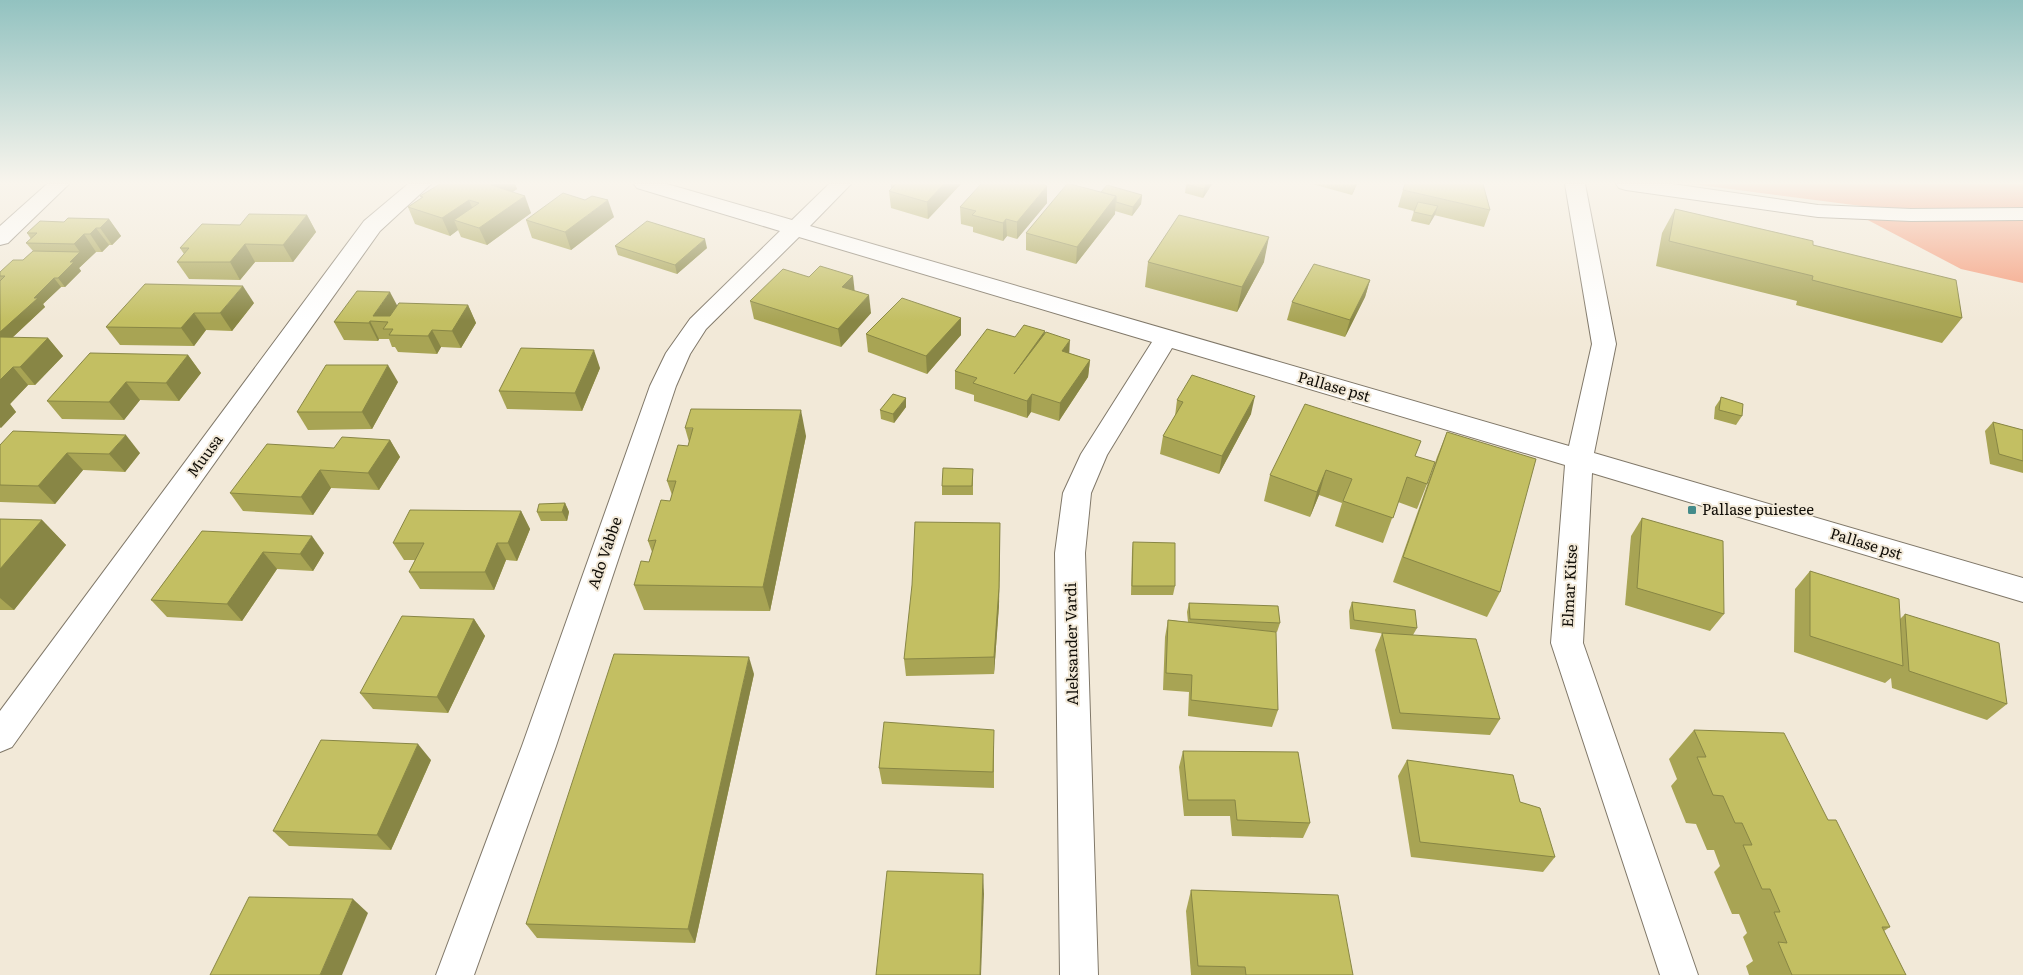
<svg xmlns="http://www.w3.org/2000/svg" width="2023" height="975" font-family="Literata,serif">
  <rect width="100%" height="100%" fill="#f2e9d8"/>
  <path fill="#f59c7b" d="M1692 184H2023V283L1961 269 1845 208 1885 209Z"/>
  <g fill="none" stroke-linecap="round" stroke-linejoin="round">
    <g stroke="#807869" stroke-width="2">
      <g id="minor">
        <path d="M47 184H69L8 243 0 245V226Z"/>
        <path d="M408 184H431L380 231 12 747 0 752V711L364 221Z"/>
        <path d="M634 184H667L792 220 829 184H851L810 226 1569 446 1592 344 1565 184H1585L1616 344 1594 453 2023 578V602L1592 473 1583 643 1698 975H1660L1551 643 1565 465 1172 348 1107 455 1091 493 1085 553 1098 975H1060L1055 553 1063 493 1081 454 1152 342 799 237 706 329 690 354 676 386 556 746 474 975H436L522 746 650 386 666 353 690 319 780 231 637 188Z"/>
        <path d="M1616 184H1672L1818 205 1911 209 2023 208V220L1911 221 1818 217 1626 190 1619 188Z"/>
      </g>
    </g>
    <use href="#minor" fill="#fff" fill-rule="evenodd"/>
  </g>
  <g fill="#a8a454">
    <path d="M440 184H515L517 189 512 192 531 213 487 245 461 237 458 230 450 236 415 224 408 207 421 198 420 196Z"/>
    <path d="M891 184H961L928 219 891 208 889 191 891 189Z"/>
    <path d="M1186 184H1212L1203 198 1185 193Z"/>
    <path d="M1312 184H1357L1352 195Z"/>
    <path d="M1403 190 1490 210 1484 227 1434 215 1429 225 1411 221 1414 211 1398 207Z"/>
    <path d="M1101 192 1142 195 1141 204 1132 216 1115 211V214L1076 264 1026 250V233Z"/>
    <path d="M1047 203 1017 239 1007 236 1003 241 973 232V227L961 224 960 207Z"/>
    <path d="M1675 209 1813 245 1962 318 1942 343 1796 305 1797 301 1656 266 1662 233Z"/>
    <path d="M307 215 316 232 293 262H255L240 280 189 279 177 262 184 254 180 248 240 225Z"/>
    <path d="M614 217 571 250 532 238 526 220Z"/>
    <path d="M109 219 121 236 112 245H109L102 252H96L79 268 81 271 65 287H61L43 304 45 307 12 338H48L63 356 35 385H28L10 404 16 412 0 428V272L23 260 33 251 26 243 31 239 27 233 64 222Z"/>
    <path d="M615 246 707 248 677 274 618 255Z"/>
    <path d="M1148 262H1264L1237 312 1145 287Z"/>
    <path d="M1370 280 1365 297 1345 337 1287 320 1292 302Z"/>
    <path d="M855 291 871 313 841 347 754 319 750 301Z"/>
    <path d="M254 303 232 331 206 330 194 346 120 345 106 327Z"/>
    <path d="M468 305 476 323 461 348 441 347 437 354 398 352 395 347H392L389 339H379L378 341 344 340 334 322 397 306Z"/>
    <path d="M961 318V335L927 374 868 352 866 334Z"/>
    <path d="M1045 334 1069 353 1090 360 1088 377 1059 421 1031 412 1027 418 974 401V395L955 389V371L1015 337Z"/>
    <path d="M188 355 201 373 179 401 140 400 124 420 62 419 47 401Z"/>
    <path d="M600 368 582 411 507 409 499 391Z"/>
    <path d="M398 382 372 429 308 430 297 412Z"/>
    <path d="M1721 398 1742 416 1736 425 1714 419 1715 407Z"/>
    <path d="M1177 400 1251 414 1219 474 1160 454 1163 436 1175 416Z"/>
    <path d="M906 407 894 423 881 419 880 410Z"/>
    <path d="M1993 422 2023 430V473L1990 464 1985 431Z"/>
    <path d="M685 428 806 436 770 611 644 610 634 585 649 562 652 552 648 541 670 501 672 495 667 481 688 446 689 442Z"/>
    <path d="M1447 432 1500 592 1487 617 1393 582 1437 457Z"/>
    <path d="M390 440 400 457 379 490 331 488 313 515 243 511 230 493 334 448Z"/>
    <path d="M0 445 140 453 125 472 83 470 55 504 0 502Z"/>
    <path d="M1415 456 1427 484 1417 509 1398 502 1383 543 1335 526 1342 503 1319 495 1310 517 1264 501 1270 475Z"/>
    <path d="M973 478V495H942V486Z"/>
    <path d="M565 503 569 512 567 521H541L537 512Z"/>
    <path d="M521 511 530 529 517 561 506 560 494 590 420 589 409 572 415 560H404L393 543Z"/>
    <path d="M1642 518 1724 614 1710 631 1625 605 1631 536Z"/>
    <path d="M0 519 42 520 66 545 14 610H0Z"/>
    <path d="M1000 523 999 605 994 674 906 676 904 659Z"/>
    <path d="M202 531 324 553 313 571 277 569 242 621 167 617 151 600Z"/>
    <path d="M1133 542 1175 586 1173 595H1131L1132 551Z"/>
    <path d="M1810 571 1900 619 1905 614 2007 704 1987 720 1892 688 1891 678 1885 683 1794 652 1795 589Z"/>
    <path d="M1352 602 1417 628 1413 635 1500 719 1490 735 1392 729 1375 650 1382 633 1386 634 1350 629 1349 611Z"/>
    <path d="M1189 603 1280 623 1277 632 1265 631 1278 710 1272 727 1188 716 1189 692 1163 690 1165 637 1168 620 1188 622 1187 612Z"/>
    <path d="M474 619 485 636 448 713 373 709 360 693Z"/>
    <path d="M754 674 695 943 537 938 526 924Z"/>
    <path d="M1694 730 1828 820 1890 927 1884 931 1906 975H1749L1746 966 1753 961 1743 937 1747 933 1739 914H1732L1714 872 1720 866 1714 850H1707L1696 824 1686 823 1671 786 1677 779 1669 759Z"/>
    <path d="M994 746V788L882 784 879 768Z"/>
    <path d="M1183 751 1310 823 1303 838 1232 836 1230 816H1184L1179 767Z"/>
    <path d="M431 760 391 850 289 846 273 831Z"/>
    <path d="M1407 760 1520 802 1555 857 1543 872 1411 857 1398 776Z"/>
    <path d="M1191 890 1353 975H1191L1186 911Z"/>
  </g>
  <g fill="#888645">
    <path d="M492 184H515L517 189 498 202 491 185Z"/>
    <path d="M944 184H961L928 219 927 202Z"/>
    <path d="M1207 184H1212L1203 198 1204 189Z"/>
    <path d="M1355 184H1357L1352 195Z"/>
    <path d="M1047 186V203L1017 239V222Z"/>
    <path d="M1142 195 1141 204 1132 216 1133 207Z"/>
    <path d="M525 196 531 213 487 245 479 228Z"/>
    <path d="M1116 196 1115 214 1076 264 1077 247Z"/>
    <path d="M469 200 476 217 454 220 458 230 450 236 442 218Z"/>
    <path d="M608 200 614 217 571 250 565 232Z"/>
    <path d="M1438 206 1435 215 1429 225 1432 216Z"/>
    <path d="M307 215 316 232 293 262 283 245Z"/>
    <path d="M109 219 121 236 112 245 100 228Z"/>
    <path d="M1006 219 1007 236 1003 241V223Z"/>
    <path d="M96 228 109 245 102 252 90 234Z"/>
    <path d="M84 234 96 252 79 268 81 271 65 287 58 278 70 262 80 252 74 244Z"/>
    <path d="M1269 237 1264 262 1237 312 1242 287Z"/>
    <path d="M705 239 707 248 677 274 675 265Z"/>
    <path d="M245 244 255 262 240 280 230 262Z"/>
    <path d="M853 276 855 294 842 287Z"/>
    <path d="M54 278 61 287 43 304 45 307 0 349V332Z"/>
    <path d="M1370 280 1365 297 1345 337 1350 320Z"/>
    <path d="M243 286 254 303 232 331 220 313Z"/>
    <path d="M390 292 399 309 388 322 373 316Z"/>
    <path d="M869 295 871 313 841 347 838 329Z"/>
    <path d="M468 305 476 323 461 348 452 331Z"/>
    <path d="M194 313 206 330 194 346 181 328Z"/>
    <path d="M961 318V335L927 374 926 356Z"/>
    <path d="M370 321 379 339 378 341 369 323Z"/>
    <path d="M432 330 441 347 437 354 428 336Z"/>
    <path d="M1045 331 1044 349 1014 374Z"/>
    <path d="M48 338 63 356 35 385 20 367Z"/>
    <path d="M1070 340 1069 357 1062 351Z"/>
    <path d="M594 350 600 368 582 411 575 393Z"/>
    <path d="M188 355 201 373 179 401 166 383Z"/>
    <path d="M1090 360 1088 377 1059 421 1060 403Z"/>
    <path d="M388 365 398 382 372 429 362 412Z"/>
    <path d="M13 367 28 385 10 404 16 412 1 428 0 427V380Z"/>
    <path d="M126 382 140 400 124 420 109 402Z"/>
    <path d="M1032 394 1031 412 1027 418V401Z"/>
    <path d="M1255 396 1251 414 1219 474 1222 456Z"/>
    <path d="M906 398V407L894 423 893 414Z"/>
    <path d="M801 410 806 436 770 611 763 587Z"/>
    <path d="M126 435 140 453 125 472 109 454Z"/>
    <path d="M390 440 400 457 379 490 368 473Z"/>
    <path d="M67 453 83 470 55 504 38 486Z"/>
    <path d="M320 470 331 488 313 515 301 497Z"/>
    <path d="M1326 470 1319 495 1310 517 1317 492Z"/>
    <path d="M565 503 569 512 567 521 562 512Z"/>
    <path d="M521 511 530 529 517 561 508 543Z"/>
    <path d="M42 520 66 545 14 610 0 598V569Z"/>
    <path d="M1000 523 999 605 994 674V657Z"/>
    <path d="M312 536 324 553 313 571 300 554Z"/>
    <path d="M497 543 506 560 494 590 485 572Z"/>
    <path d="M263 552 277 569 242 621 227 604Z"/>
    <path d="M474 619 485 636 448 713 437 697Z"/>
    <path d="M749 657 754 674 695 943 688 929Z"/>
    <path d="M418 744 431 760 391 850 377 835Z"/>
    <path d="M983 874 984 894 981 975H980Z"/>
    <path d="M353 899 368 913 342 975H320Z"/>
  </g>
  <g fill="#c3bf62" stroke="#888645">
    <path d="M440 184H492L491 185 525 196 479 228 454 220 479 203 469 200 442 218 408 207 423 197 420 196Z"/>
    <path d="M896 184H944L927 202 889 191Z"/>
    <path d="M981 184H1042L1047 186 1017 222 1006 219 1003 223 972 215 976 211 960 207Z"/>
    <path d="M1067 184H1070L1116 196 1077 247 1026 233Z"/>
    <path d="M1186 184H1207L1204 189Z"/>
    <path d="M1405 184H1483L1490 210 1403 190Z"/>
    <path d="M1107 185 1142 195 1133 207 1116 202V196L1101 192Z"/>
    <path d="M563 193 585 200 592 196 608 200 565 232 526 220Z"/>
    <path d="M1418 202 1438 206 1432 216 1414 212Z"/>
    <path d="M1675 209 1813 241V245L1956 280 1962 318 1812 280 1813 276 1669 241Z"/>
    <path d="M249 214 307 215 283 245 245 244 230 262H177L189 248H180L202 224 240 225Z"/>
    <path d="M1179 215 1269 237 1242 287 1148 262Z"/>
    <path d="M68 218 109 219 100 228H96L90 234H84L74 244 26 243 37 233H27L40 221 64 222Z"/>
    <path d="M647 221 705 239 675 265 615 246Z"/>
    <path d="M33 251 80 252 70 262H74L58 278H54L34 298H38L0 332V281L5 276H0V272L13 260H23Z"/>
    <path d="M1314 264 1370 280 1350 320 1292 302Z"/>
    <path d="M820 266 853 276 842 287 869 295 838 329 750 301 783 269 809 277Z"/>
    <path d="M145 284 243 286 220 313H194L181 328 106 327Z"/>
    <path d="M357 291 390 292 373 316H390L399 303 468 305 452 331 432 330 428 336 389 335 393 329H383L388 322 370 321 369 323 334 322Z"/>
    <path d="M902 298 961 318 926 356 866 334Z"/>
    <path d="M1024 325 1045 331 1014 374 1046 332 1070 340 1062 351 1090 360 1060 403 1032 394 1027 401 973 383 977 378 955 371 987 329 1015 337Z"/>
    <path d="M0 337 48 338 20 367H13L0 380Z"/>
    <path d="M521 348 594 350 575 393 499 391Z"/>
    <path d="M90 353 188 355 166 383 126 382 109 402 47 401Z"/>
    <path d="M326 365H388L362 412H297Z"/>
    <path d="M1192 375 1255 396 1222 456 1163 436 1183 402 1177 400Z"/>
    <path d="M893 394 906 398 893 414 880 410Z"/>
    <path d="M1721 397 1743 404 1742 416 1719 410Z"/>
    <path d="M1305 404 1421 441 1415 456 1435 462 1427 484 1407 477 1393 518 1343 501 1352 479 1326 470 1317 492 1270 475Z"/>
    <path d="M691 409 801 410 763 587 634 585 641 561 649 562 656 540 648 541 661 500 670 501 676 481H667L678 445 688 446 693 428H685Z"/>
    <path d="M1993 422 2023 430V461L1999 454Z"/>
    <path d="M13 431 126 435 109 454 67 453 38 486 0 485V445Z"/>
    <path d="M1447 432 1536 459 1500 592 1403 557Z"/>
    <path d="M342 437 390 440 368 473 320 470 301 497 230 493 267 444 334 448Z"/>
    <path d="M943 468 973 469 972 486H942Z"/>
    <path d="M565 503 562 512H537L539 504Z"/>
    <path d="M410 510 521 511 508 543H497L485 572H409L424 543H393Z"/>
    <path d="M1642 518 1723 541 1724 614 1637 588Z"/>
    <path d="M0 519 42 520 0 569Z"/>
    <path d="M915 522 1000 523 999 588 994 657 904 659 912 585Z"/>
    <path d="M202 531 312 536 300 554 263 552 227 604 151 600Z"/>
    <path d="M1133 542 1175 543V586H1132Z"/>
    <path d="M1810 571 1899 599 1903 666 1810 636Z"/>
    <path d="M1352 602 1415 610 1417 628 1354 620Z"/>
    <path d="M1189 603 1278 606 1280 623 1190 619Z"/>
    <path d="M1905 614 1999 643 2007 704 1909 671Z"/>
    <path d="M402 616 474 619 437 697 360 693Z"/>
    <path d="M1168 620 1276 632 1278 710 1191 700 1192 675 1166 673Z"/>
    <path d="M1382 633 1476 639 1500 719 1400 713Z"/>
    <path d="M614 654 749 657 688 929 526 924Z"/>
    <path d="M884 722 994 730 993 772 879 768Z"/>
    <path d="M1694 730 1784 733 1828 820H1836L1890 927H1882L1906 975H1792L1778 942 1787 943 1774 912H1780L1770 889H1762L1743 845H1752L1742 823H1735L1723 796 1713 795 1697 757H1706Z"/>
    <path d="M321 740 418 744 377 835 273 831Z"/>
    <path d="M1183 751 1298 752 1310 823 1237 820 1235 800H1188Z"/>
    <path d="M1407 760 1513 775 1520 802 1540 808 1555 857 1420 842Z"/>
    <path d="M887 871 983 874 980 975H876Z"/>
    <path d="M1191 890 1338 895 1353 975H1246L1245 967 1198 966Z"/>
    <path d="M249 897 353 899 320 975H210Z"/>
  </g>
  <linearGradient id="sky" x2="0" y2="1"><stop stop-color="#92c2c0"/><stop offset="0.57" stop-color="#f9f5ed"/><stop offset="1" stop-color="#f9f5ed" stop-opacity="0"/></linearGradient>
  <rect width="2023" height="321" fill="url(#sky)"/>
  <rect fill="#438b8a" stroke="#f2e9d8" stroke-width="2" x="1687" y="505" width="10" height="10" rx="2.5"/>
  <g text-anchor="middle" stroke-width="4" stroke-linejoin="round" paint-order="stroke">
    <g font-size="15" fill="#110e08" stroke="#f2e9d8">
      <text transform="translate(1334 387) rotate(16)" y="5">Pallase pst</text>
      <text transform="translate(205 456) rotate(-54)" y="5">Muusa</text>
      <text transform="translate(1866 544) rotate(17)" y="5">Pallase pst</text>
      <text transform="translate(605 553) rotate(-71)" y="5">Ado Vabbe</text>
      <text transform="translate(1570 586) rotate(-87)" y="5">Elmar Kitse</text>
      <text transform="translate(1072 644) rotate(-91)" y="5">Aleksander Vardi</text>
    </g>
    <g font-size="15" fill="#110e08" stroke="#f2e9d8" text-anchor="start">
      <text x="1702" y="515">Pallase puiestee</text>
    </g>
  </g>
</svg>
